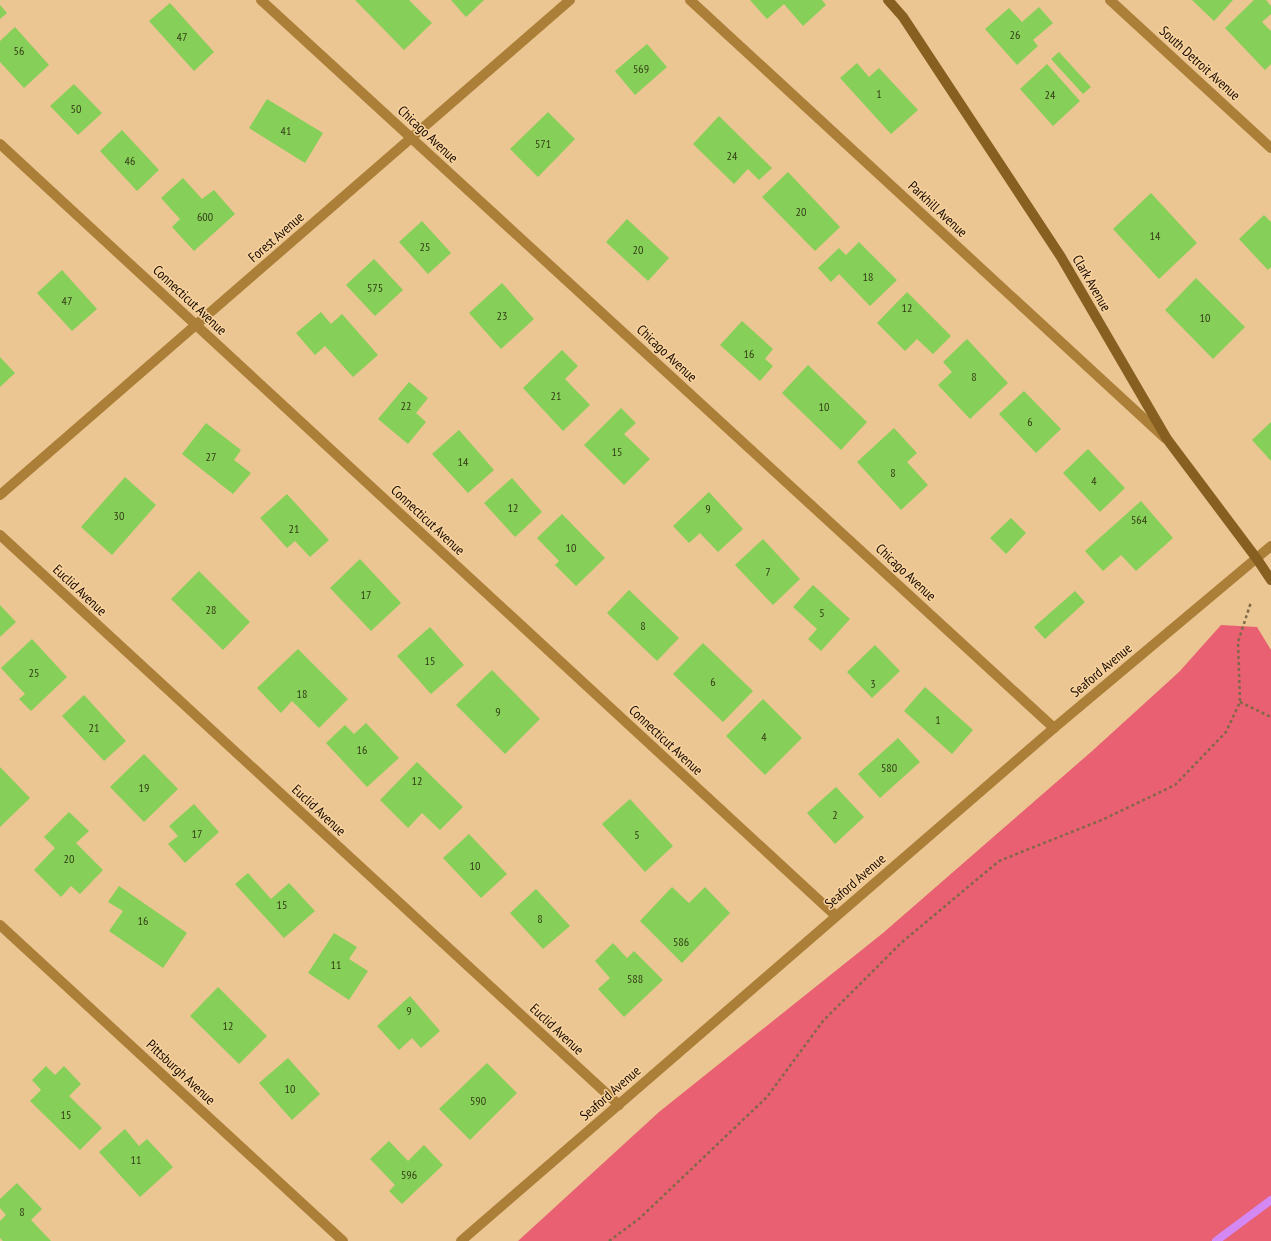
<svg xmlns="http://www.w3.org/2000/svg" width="1271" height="1241" font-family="'PT Sans Narrow',sans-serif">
  <rect width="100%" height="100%" fill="#ebc692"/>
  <path fill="#e86071" d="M1221 625 1257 627 1271 650V1241H518L659 1112 883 933 1091 752 1179 672Z"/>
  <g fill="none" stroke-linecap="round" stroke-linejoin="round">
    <path stroke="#d488f4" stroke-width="8" d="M1216 1241 1271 1200"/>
  </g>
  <g fill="#86cf59">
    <path d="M355 0H409L432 23 404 50Z"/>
    <path d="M451 0H484L466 17Z"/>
    <path d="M750 0H822L826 5 803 26 784 4 767 19Z"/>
    <path d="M1192 0H1233L1214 21Z"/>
    <path d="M1254 0H1266L1271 6V14L1262 22 1271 31V64L1265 70 1225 28Z"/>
    <path d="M170 3 214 52 194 71 149 21Z"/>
    <path d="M0 5 7 13 0 19Z"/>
    <path d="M1039 7 1053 23 1033 40 1038 46 1017 65 985 29 1009 8 1022 22Z"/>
    <path d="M15 27 49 65 24 88 0 62V41Z"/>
    <path d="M647 44 667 67 635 95 615 71Z"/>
    <path d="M1059 52 1091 87 1083 94 1051 59Z"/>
    <path d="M857 63 869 77 879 68 918 110 891 134 840 78Z"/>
    <path d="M1047 64 1080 101 1053 126 1020 89Z"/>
    <path d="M74 84 102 113 78 135 50 106Z"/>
    <path d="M267 99 323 133 305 163 249 128Z"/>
    <path d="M548 112 575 139 538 177 510 149Z"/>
    <path d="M719 116 772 168 759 180 748 169 734 184 693 144Z"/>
    <path d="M122 130 159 170 137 191 100 151Z"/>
    <path d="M788 172 840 227 815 251 762 197Z"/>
    <path d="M183 178 202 199 214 190 235 214 194 251 172 227 180 219 161 198Z"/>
    <path d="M1151 193 1197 243 1159 279 1113 229Z"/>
    <path d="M1264 215 1271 222V267L1268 270 1239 239Z"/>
    <path d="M627 219 669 258 648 281 606 242Z"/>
    <path d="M422 221 451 253 428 274 399 242Z"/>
    <path d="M859 242 897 280 870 306 839 274 831 282 818 268 839 248 846 255Z"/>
    <path d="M374 259 403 290 375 316 346 285Z"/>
    <path d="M62 270 97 309 72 331 37 293Z"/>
    <path d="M1196 278 1245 327 1213 359 1165 310Z"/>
    <path d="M502 283 534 319 501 349 469 313Z"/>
    <path d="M907 292 951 336 933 354 917 339 905 351 877 323Z"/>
    <path d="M321 312 331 324 342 314 378 355 353 377 325 346 315 355 296 333Z"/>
    <path d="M742 321 773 349 765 359 773 366 760 381 720 345Z"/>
    <path d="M967 339 1008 383 970 419 938 385 952 372 943 362Z"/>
    <path d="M562 350 578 366 565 379 590 405 563 431 523 388Z"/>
    <path d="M0 357 15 373 0 387Z"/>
    <path d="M808 365 867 422 841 450 782 393Z"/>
    <path d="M409 382 428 398 416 413 426 422 408 444 378 419Z"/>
    <path d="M1024 391 1061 429 1036 453 999 414Z"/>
    <path d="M621 408 636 423 624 434 650 459 624 485 584 445Z"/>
    <path d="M1271 422V461L1252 440Z"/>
    <path d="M206 423 241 450 234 460 251 473 233 494 182 454Z"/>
    <path d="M894 428 917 453 907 462 928 485 901 510 857 462Z"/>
    <path d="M459 430 494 470 468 493 432 454Z"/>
    <path d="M1088 449 1125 488 1100 512 1063 473Z"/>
    <path d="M125 477 156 505 112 555 81 527Z"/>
    <path d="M512 478 542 512 515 537 484 503Z"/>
    <path d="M709 492 743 529 718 552 700 533 689 543 673 526Z"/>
    <path d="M287 494 329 540 310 557 295 541 287 548 260 518Z"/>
    <path d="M1141 501 1173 538 1136 571 1121 555 1103 571 1085 551Z"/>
    <path d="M562 514 605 558 576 586 555 565 559 561 537 538Z"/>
    <path d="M1011 518 1026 533 1006 554 990 538Z"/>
    <path d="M763 539 800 579 773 605 735 565Z"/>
    <path d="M360 559 401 603 371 631 330 588Z"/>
    <path d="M199 571 250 622 223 650 171 599Z"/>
    <path d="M813 585 850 619 821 651 808 639 817 629 793 607Z"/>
    <path d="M629 590 679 638 657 661 607 613Z"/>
    <path d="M1075 591 1085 602 1045 639 1034 627Z"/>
    <path d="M0 605 16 622 0 637Z"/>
    <path d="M430 627 464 665 431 694 397 656Z"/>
    <path d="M32 639 67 677 31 711 19 699 25 694 1 668Z"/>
    <path d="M703 643 753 691 723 722 673 674Z"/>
    <path d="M875 645 900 671 872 698 847 672Z"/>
    <path d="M298 649 348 699 319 728 292 701 281 713 257 688Z"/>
    <path d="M492 670 540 719 505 754 456 705Z"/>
    <path d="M925 687 973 730 952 754 904 711Z"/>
    <path d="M84 695 126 741 104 761 62 716Z"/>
    <path d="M763 699 802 738 765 775 726 736Z"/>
    <path d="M366 723 399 758 367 787 326 743 345 725 354 734Z"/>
    <path d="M898 738 920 762 880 798 858 774Z"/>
    <path d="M144 754 178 789 144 822 110 787Z"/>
    <path d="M417 762 463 807 440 830 422 813 408 828 380 800Z"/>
    <path d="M0 767 30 798 0 827Z"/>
    <path d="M836 787 864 817 835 844 807 813Z"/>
    <path d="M630 799 673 846 645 872 602 824Z"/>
    <path d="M194 804 219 832 185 863 168 844 178 836 169 826Z"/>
    <path d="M69 812 89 831 76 843 103 870 80 894 71 886 61 897 34 870 55 848 44 837Z"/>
    <path d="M469 834 507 874 481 898 443 858Z"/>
    <path d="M248 873 271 899 289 883 315 911 284 938 235 884Z"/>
    <path d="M119 886 187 933 163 968 109 931 123 911 108 902Z"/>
    <path d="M672 887 689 903 705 887 730 913 682 963 640 921Z"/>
    <path d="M536 889 570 926 543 949 510 913Z"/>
    <path d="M334 933 357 947 349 959 368 971 349 1000 308 973Z"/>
    <path d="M613 943 627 958 634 951 663 980 624 1017 598 989 610 978 595 961Z"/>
    <path d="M218 987 267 1036 239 1064 190 1016Z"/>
    <path d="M410 996 440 1031 421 1048 412 1038 399 1050 377 1026Z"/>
    <path d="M288 1058 320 1094 292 1120 259 1083Z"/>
    <path d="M487 1063 517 1093 470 1140 439 1109Z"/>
    <path d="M46 1066 55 1075 64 1066 81 1084 69 1096 102 1128 80 1150 30 1101 41 1090 32 1080Z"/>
    <path d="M125 1129 139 1146 147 1139 173 1167 140 1197 99 1152Z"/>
    <path d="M389 1141 408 1161 424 1145 443 1165 402 1204 389 1191 395 1185 370 1159Z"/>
    <path d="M17 1183 42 1209 31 1220 51 1241H3L0 1238V1221L6 1215 0 1208V1199Z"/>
  </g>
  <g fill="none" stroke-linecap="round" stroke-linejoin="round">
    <g stroke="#816849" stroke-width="2.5" stroke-dasharray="3 3" stroke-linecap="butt">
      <path d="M1240 702 1271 717"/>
      <path d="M609 1241 640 1218 767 1097 823 1021 901 943 999 861 1104 819 1175 785 1226 732 1240 702 1238 642 1251 602"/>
    </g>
    <g stroke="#ac7f39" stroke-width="10">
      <path d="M261 0 1054 728"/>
      <path d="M690 0 1165 438"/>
      <path d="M1110 0 1271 148"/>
      <path d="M0 144 836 916"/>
      <path d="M0 495 570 0"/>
      <path d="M0 535 619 1105"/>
      <path d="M0 925 343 1241"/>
      <path d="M461 1241 1054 728 1271 546"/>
    </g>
    <path stroke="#875f20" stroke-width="10" d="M888 0 903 17 1061 257 1167 439 1257 559 1271 580"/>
  </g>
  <g text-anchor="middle" stroke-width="3" stroke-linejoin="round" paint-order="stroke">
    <g font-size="12" fill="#343c16">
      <text x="1015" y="39">26</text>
      <text x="182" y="41">47</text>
      <text x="19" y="55">56</text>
      <text x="641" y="73">569</text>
      <text x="879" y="98">1</text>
      <text x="1050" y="99">24</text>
      <text x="76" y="113">50</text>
      <text x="286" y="135">41</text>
      <text x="543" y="148">571</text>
      <text x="732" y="160">24</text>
      <text x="130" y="165">46</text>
      <text x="801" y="216">20</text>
      <text x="205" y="221">600</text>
      <text x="1155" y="240">14</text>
      <text x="425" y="251">25</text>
      <text x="638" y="254">20</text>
      <text x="868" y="281">18</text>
      <text x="375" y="292">575</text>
      <text x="67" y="305">47</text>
      <text x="907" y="312">12</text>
      <text x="502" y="320">23</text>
      <text x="1205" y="322">10</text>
      <text x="749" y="358">16</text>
      <text x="974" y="381">8</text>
      <text x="556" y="400">21</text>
      <text x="406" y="410">22</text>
      <text x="824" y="411">10</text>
      <text x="1030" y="426">6</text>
      <text x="617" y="456">15</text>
      <text x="211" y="461">27</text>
      <text x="463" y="466">14</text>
      <text x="893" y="477">8</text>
      <text x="1094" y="485">4</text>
      <text x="513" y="512">12</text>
      <text x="708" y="513">9</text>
      <text x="119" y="520">30</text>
      <text x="1139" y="524">564</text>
      <text x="294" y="533">21</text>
      <text x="571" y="552">10</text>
      <text x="768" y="576">7</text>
      <text x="366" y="599">17</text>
      <text x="211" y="614">28</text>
      <text x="822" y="617">5</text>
      <text x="643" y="630">8</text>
      <text x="430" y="665">15</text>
      <text x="34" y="677">25</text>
      <text x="713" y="686">6</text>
      <text x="873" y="688">3</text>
      <text x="302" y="698">18</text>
      <text x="498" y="716">9</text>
      <text x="938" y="724">1</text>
      <text x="94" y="732">21</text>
      <text x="764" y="741">4</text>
      <text x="362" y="754">16</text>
      <text x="889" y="772">580</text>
      <text x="417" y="785">12</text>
      <text x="144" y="792">19</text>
      <text x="835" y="819">2</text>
      <text x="197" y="838">17</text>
      <text x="637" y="839">5</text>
      <text x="69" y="863">20</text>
      <text x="475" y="870">10</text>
      <text x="282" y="909">15</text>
      <text x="540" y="923">8</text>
      <text x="143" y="925">16</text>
      <text x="681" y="946">586</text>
      <text x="336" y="969">11</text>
      <text x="635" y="983">588</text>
      <text x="409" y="1015">9</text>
      <text x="228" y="1030">12</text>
      <text x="290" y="1093">10</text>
      <text x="478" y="1105">590</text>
      <text x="66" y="1119">15</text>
      <text x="136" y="1164">11</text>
      <text x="409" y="1179">596</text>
      <text x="22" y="1216">8</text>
    </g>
    <g font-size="14" fill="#180b00" stroke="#f9d39e">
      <text transform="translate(1200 63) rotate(42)" y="5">South Detroit Avenue</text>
      <text transform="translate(428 134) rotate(43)" y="5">Chicago Avenue</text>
      <text transform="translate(938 209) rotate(43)" y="5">Parkhill Avenue</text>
      <text transform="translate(276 237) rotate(-41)" y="5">Forest Avenue</text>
      <text transform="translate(1092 283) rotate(60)" y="5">Clark Avenue</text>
      <text transform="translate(190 300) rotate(43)" y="5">Connecticut Avenue</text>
      <text transform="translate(667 353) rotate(43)" y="5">Chicago Avenue</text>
      <text transform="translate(428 520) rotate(43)" y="5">Connecticut Avenue</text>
      <text transform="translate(906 572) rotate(43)" y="5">Chicago Avenue</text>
      <text transform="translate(80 590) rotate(43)" y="5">Euclid Avenue</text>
      <text transform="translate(1101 670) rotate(-40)" y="5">Seaford Avenue</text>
      <text transform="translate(666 740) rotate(43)" y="5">Connecticut Avenue</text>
      <text transform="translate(319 810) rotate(43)" y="5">Euclid Avenue</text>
      <text transform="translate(855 881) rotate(-41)" y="5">Seaford Avenue</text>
      <text transform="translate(557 1029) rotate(43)" y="5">Euclid Avenue</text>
      <text transform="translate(181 1072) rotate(43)" y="5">Pittsburgh Avenue</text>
      <text transform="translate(610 1093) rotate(-41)" y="5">Seaford Avenue</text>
    </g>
  </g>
</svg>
